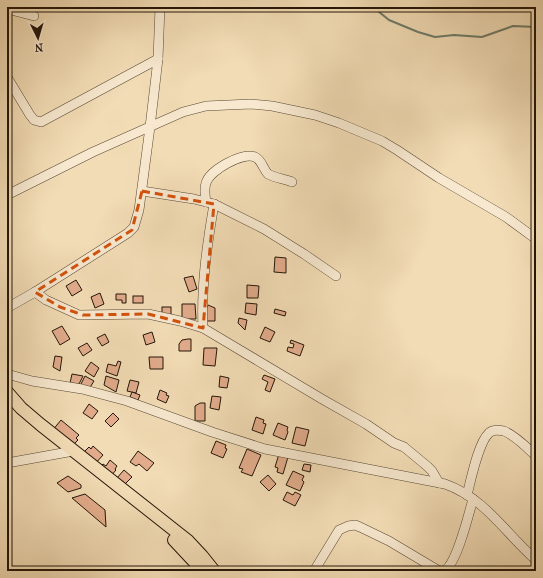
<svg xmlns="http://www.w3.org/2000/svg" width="543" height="578" font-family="'IM FELL French Canon',serif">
  <rect width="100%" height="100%" fill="#f2dcb5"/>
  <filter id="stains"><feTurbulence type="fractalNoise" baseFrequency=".005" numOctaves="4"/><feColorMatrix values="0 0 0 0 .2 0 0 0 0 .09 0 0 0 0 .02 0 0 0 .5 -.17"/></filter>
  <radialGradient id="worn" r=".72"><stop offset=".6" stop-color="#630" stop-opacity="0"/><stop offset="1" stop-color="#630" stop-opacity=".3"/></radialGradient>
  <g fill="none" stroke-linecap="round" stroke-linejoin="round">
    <path stroke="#6c7a69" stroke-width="2" d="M373 7 389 20 418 32 435 37 454 35 482 37 513 26 536 27"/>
  </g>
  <g fill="#e2ac8c" stroke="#241608">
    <path d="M275 257 286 258V273L274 272Z"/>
    <path d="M193 276 197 289 189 292 184 278Z"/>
    <path d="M76 280 82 290 72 296 66 286Z"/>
    <path d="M247 285 259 286 258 298H247Z"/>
    <path d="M100 293 104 304 95 308 91 297Z"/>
    <path d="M116 294H126V303H122V300H116Z"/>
    <rect x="133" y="296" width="10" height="7"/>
    <path d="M246 303 257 304 256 315 245 313Z"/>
    <path d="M182 304H195L196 319H182Z"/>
    <path d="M208 305 215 308V321H204V315Z"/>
    <rect x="162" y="307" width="9" height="9"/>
    <path d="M275 309 286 312 285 316 274 313Z"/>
    <path d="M239 318 247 320 245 330 238 323Z"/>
    <path d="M62 326 70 339 60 345 52 331Z"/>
    <path d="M265 327 275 332 270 342 260 338Z"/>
    <path d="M152 332 155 342 146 345 143 335Z"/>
    <path d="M105 334 109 342 102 346 97 338Z"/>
    <path d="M188 339H191V351H179V344L182 340Z"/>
    <path d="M291 340 304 345 300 356 287 351 288 347 293 348 294 344 290 343Z"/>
    <path d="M87 343 92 350 83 356 78 348Z"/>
    <path d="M204 348H217L215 366 203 365Z"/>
    <path d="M55 356 62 357 60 371 53 367Z"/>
    <path d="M149 357H163V369H150Z"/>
    <path d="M118 361 121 362 117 376 106 372 108 364 116 366Z"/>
    <path d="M91 362 99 368 94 377 85 371Z"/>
    <path d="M72 374 83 376 79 384 70 383Z"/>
    <path d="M264 375 275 379 270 392 265 390 268 382 262 379Z"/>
    <path d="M85 376 94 381 89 389 81 384Z"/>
    <path d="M106 376 119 380 116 392 104 385Z"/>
    <path d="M220 376 229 378 227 388 219 387Z"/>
    <path d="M130 380 139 382 136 393 127 391Z"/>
    <path d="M160 390 167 393 166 395 169 396 166 403 157 399Z"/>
    <path d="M132 392 140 395 138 400 130 397Z"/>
    <path d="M212 396 221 397 219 410 210 408Z"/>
    <path d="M200 403H205V421H195V406Z"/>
    <path d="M89 404 98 411 92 419 83 413Z"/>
    <path d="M113 413 119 419 111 427 105 421Z"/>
    <path d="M256 417 264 420 263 423 266 424 263 434 252 430Z"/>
    <path d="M61 420 79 435 76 438 78 440 74 444 52 431Z"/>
    <path d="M278 423 288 427 287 430 288 432 285 440 273 435Z"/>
    <path d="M296 427 309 430 305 446 292 443Z"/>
    <path d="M216 441 226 445 225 448 227 449 223 458 211 453Z"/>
    <path d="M93 446 103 455 95 464 83 453 89 447 91 449Z"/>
    <path d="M247 449 261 455 252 476 241 472 243 469 239 468Z"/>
    <path d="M138 451 154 463 147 471 139 464 136 466 130 462Z"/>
    <path d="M279 454 288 457 283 474 277 472 278 468 275 467Z"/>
    <path d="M110 460 117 466 115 469 116 470 110 477 99 468 103 464 106 466Z"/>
    <path d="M304 464 311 465 310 472 302 470Z"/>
    <path d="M124 470 132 477 122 487 116 479Z"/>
    <path d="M293 471 304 476 302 480 304 482 300 491 286 485Z"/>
    <path d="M268 475 276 484 269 491 260 482Z"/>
    <path d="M68 476 81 485V488L68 492 57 483Z"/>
    <path d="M287 492 293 495 295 492 301 495 295 506 283 500Z"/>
    <path d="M85 494 105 510 106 527 72 498Z"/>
  </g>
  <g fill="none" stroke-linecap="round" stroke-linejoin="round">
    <g stroke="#584833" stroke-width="10">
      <g id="minor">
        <path d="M7 9 34 16"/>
        <path d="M158 59 160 7"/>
        <path d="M7 77 30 115 34 120 41 122 158 59 150 127 139 210 134 227 128 233 35 292 7 308"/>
        <path d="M142 191 194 199 214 204 264 229 304 254 336 276"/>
        <path d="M7 195 93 152 183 112 206 106 251 104 272 106 315 115 339 123 382 141 397 150 439 178 506 217 536 239"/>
        <path d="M206 202C205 196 204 189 206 183 210 170 242 152 255 157 262 160 263 169 268 174 275 178 285 179 292 182"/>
        <path d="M35 292 46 300 79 315 148 314 180 321 203 328 322 399 366 424 394 443 404 447 427 466 432 471 439 483"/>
        <path d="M203 328C201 286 207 245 214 204"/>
        <path d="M7 374 32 381 82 389 127 401 212 432 265 449 445 484C485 498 506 534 536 560"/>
        <path d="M7 463 68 452"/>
        <path d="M467 495C471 480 478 443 489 433 493 429 499 430 504 431 516 436 526 447 536 456"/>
        <path d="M314 571 339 530 348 526 355 525 360 527 389 541 436 569C439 571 442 572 445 570 457 563 469 513 473 499"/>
      </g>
    </g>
    <g stroke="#241608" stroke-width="14">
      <g id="major">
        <path d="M7 392 21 408 41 425 188 541 202 556 214 571"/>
        <path d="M174 540 203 571"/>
      </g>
    </g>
    <use href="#minor" stroke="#f7e8cf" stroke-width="9"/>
    <use href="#major" stroke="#f2dcb5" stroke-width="12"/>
  </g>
  <path fill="none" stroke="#d4520c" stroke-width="3" stroke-dasharray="8 5" stroke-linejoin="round" d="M142 191 214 204 203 328 148 314 83 315 60 307 35 292 132 230Z"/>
  <rect width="543" height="578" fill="none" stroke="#f2dcb5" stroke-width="24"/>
  <rect x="8" y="8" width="527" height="562" fill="none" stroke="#241608" stroke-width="2"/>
  <rect x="12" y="12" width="519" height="554" fill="none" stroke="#241608"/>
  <g transform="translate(38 38) rotate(175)" stroke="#f7e8cf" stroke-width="3" paint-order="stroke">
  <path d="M0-3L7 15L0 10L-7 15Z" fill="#241608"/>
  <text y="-6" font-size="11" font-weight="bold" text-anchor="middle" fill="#241608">N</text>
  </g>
  <rect width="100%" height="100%" filter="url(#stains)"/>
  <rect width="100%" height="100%" fill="url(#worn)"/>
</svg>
